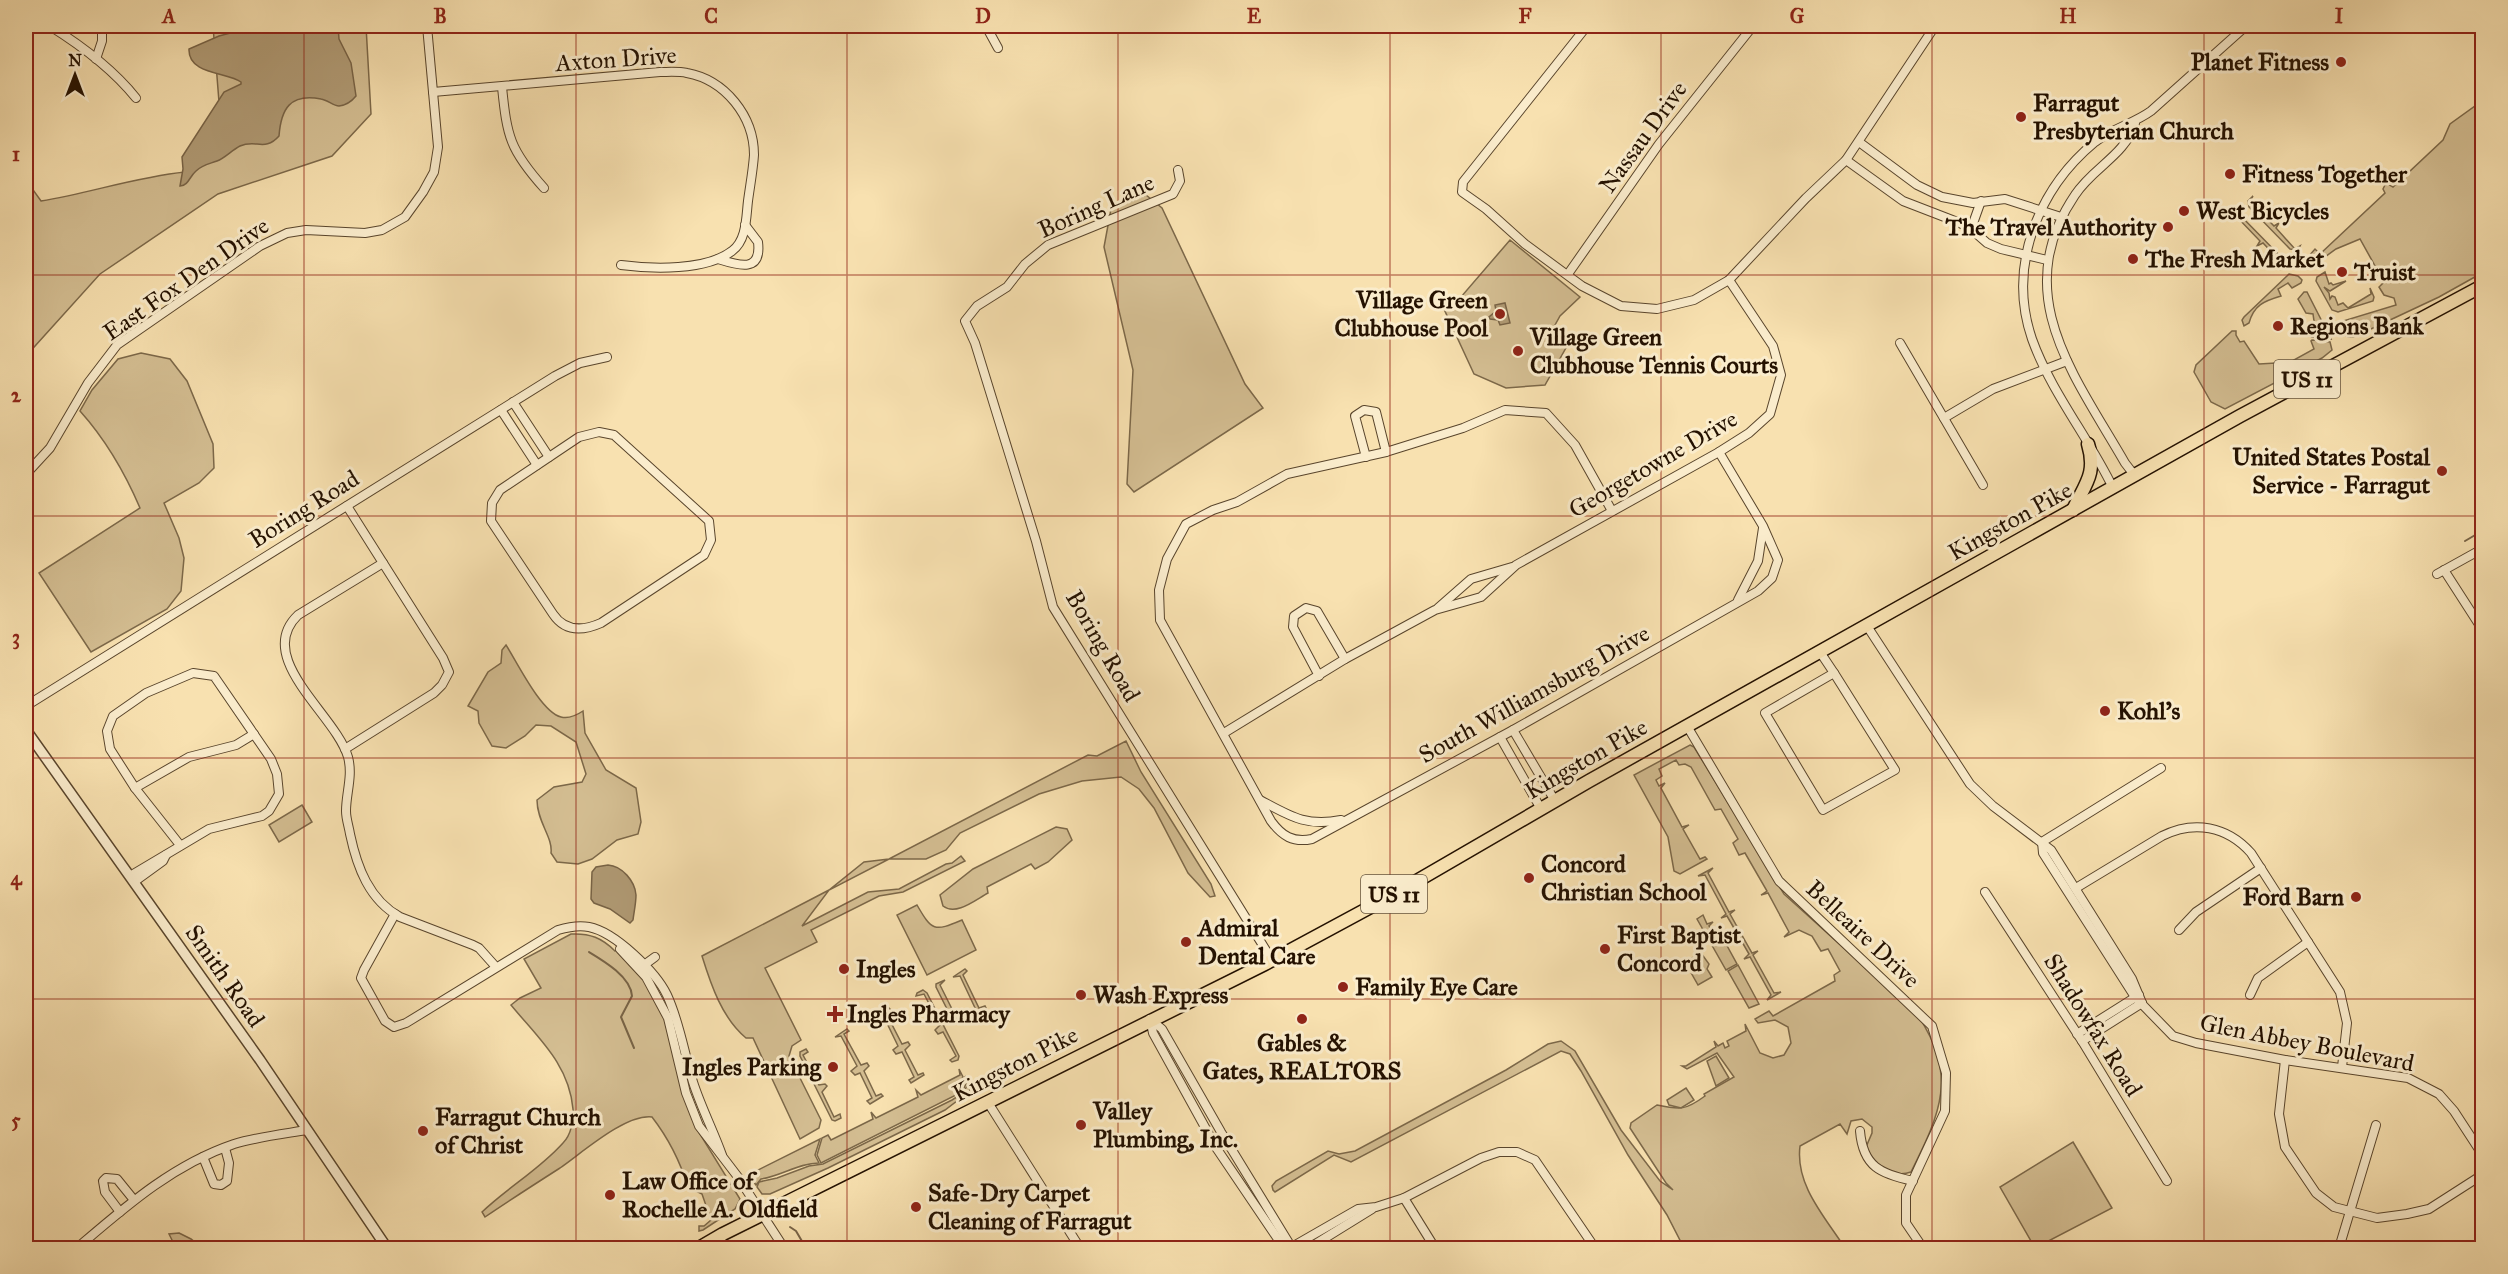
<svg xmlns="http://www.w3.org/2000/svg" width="2508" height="1274" font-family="'IM FELL Great Primer',serif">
  <rect width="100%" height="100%" fill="#f8e1b0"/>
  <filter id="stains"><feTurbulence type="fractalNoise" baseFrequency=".00333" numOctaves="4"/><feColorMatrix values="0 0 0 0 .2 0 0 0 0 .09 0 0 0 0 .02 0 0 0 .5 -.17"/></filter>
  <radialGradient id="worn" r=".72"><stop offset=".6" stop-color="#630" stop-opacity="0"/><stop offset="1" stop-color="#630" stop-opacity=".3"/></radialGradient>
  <g fill="#d4be92" stroke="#7c6849" stroke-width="1.5">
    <path d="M213 26H366L371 114 332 156 218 194 100 274 26 356V180L41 201C90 193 136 177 185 172L219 102Z"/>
    <path d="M2482 101V273L2439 297 2356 336C2348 339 2343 335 2340 329L2343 321 2396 305 2394 298 2384 295 2379 287 2384 282 2360 239 2336 249 2311 267 2308 263V257L2315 249 2320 254 2385 193 2383 189 2385 185 2388 184 2393 187 2443 140 2450 124Z"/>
    <path d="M1146 195 1162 208 1245 384 1263 408 1134 492 1127 484 1133 370 1104 247 1111 209Z"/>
    <path d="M2253 196 2250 201 2274 226 2279 223 2276 228 2295 249 2300 246 2298 250 2290 249 2249 207 2248 201Z"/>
    <path d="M2237 212 2285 261 2280 269 2278 266 2281 262 2263 243 2257 246 2260 241 2237 217 2231 219Z"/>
    <path d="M1510 240 1580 297 1560 316 1549 336 1567 346 1545 385 1506 388 1474 374 1444 309 1455 304Z"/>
    <path d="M2325 272 2329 284 2331 283 2333 285 2346 281 2330 291 2324 287 2329 293 2330 299 2332 296 2335 297 2338 305 2343 303 2348 308 2371 294 2370 288 2374 297 2373 301 2338 312 2332 310 2316 281 2317 277Z"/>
    <path d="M2289 274 2298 276 2302 280 2301 283 2292 288 2288 283 2278 289 2281 296C2264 301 2254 305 2249 323L2244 326 2242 320 2244 317Z"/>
    <path d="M2304 292H2307L2331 339 2311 337 2316 335 2313 314 2306 313 2298 299Z"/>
    <path d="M2232 331H2236V335L2240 342 2244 341 2259 364 2276 363 2281 367 2314 349 2311 341 2312 340 2330 342 2332 350 2322 358 2225 409 2211 402 2194 372 2196 365Z"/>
    <path d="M141 353 170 359 187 381 213 444 214 468 199 483 164 503 179 538 184 558 181 591 167 609 91 652 39 573 140 508C125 473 106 440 80 411L92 390 118 359Z"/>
    <path d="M506 645C517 662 541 712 561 717 569 719 577 715 583 711L585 733 606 770 636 788 641 822 638 834 617 840 592 859 578 864 557 862 551 853C553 837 537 822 537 800L554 787 582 782 586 774 576 742 551 726 536 725 525 736 506 748 492 746 479 723 478 711 468 706 488 672 501 663 502 650Z"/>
    <path d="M1126 741 1141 772 1211 884 1215 896 1210 897 1188 873 1154 808 1139 789 1121 777 1082 781 1039 794 960 833 946 850 926 859H889L829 890 802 926 868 892 899 889 946 864 952 863 961 856 965 861 903 892 879 896 811 930 817 942 765 968 801 1040 792 1046 789 1056 821 1120 819 1128 800 1139 753 1038H746C722 1018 711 985 702 956L829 890 864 862 889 859 1088 755 1097 756Z"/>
    <path d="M1690 745 1694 747 1784 894 1917 1014C1958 1075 1941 1112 1911 1172 1892 1179 1873 1163 1866 1147L1872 1133V1127L1862 1119 1851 1121 1847 1134 1840 1124 1800 1146C1795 1185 1825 1217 1845 1248H1684L1667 1215 1628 1155 1581 1071 1570 1054 1561 1051 1351 1162 1334 1155 1275 1192 1273 1190 1272 1186 1276 1181 1328 1151 1339 1154 1355 1151 1506 1070 1548 1044 1561 1041 1575 1051 1621 1130 1660 1181 1673 1190 1666 1183 1630 1128 1631 1123 1657 1105C1681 1110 1686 1110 1705 1096L1704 1094 1734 1077 1717 1053 1687 1069 1682 1066H1686L1716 1047 1714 1041 1718 1046 1723 1043 1725 1048 1729 1046 1727 1041 1746 1031 1745 1024 1760 1053 1773 1058 1784 1055 1791 1043 1788 1027 1775 1020 1758 1023 1755 1019 1769 1011 1773 1016 1835 981 1834 975 1840 971 1828 949 1821 951 1812 936 1799 930 1784 937 1789 932 1768 893 1761 895 1767 891 1745 853 1739 855 1733 843 1738 839 1721 809 1715 810 1691 767 1685 764 1679 765 1676 760 1659 769 1662 776 1656 780 1659 786 1665 783 1661 788 1682 827 1689 825 1683 829 1700 859 1705 857 1707 859 1680 874 1674 871 1668 837 1634 775Z"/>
    <path d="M302 805 312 822 279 842 269 825Z"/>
    <path d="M1056 827 1067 829 1072 840 1048 862 1035 869 1031 864 987 887 988 893C975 900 956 916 943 906L940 895 973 869Z"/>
    <path d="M1713 868 1708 873 1729 912 1735 910 1730 914 1752 953 1758 951 1753 955 1774 993 1781 992 1767 1000 1771 995 1750 957 1744 959 1749 954 1727 916 1721 918 1726 914 1705 875 1698 876Z"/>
    <path d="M917 905C932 931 934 932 962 920L976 950 927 975 897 915Z"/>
    <path d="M1703 915 1707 924 1713 922 1709 926 1713 934 1720 933 1737 964 1726 970 1697 919Z"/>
    <path d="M571 934C590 933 602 938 615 951L617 950 646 981 662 1011 695 1126 740 1199 735 1209 703 1230 699 1231V1226H704L711 1220 702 1194 688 1187C680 1161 669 1139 652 1117 625 1114 582 1153 560 1168 535 1184 510 1200 485 1217L482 1212C508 1187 539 1170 563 1143 571 1135 574 1120 573 1109 569 1064 538 1038 511 1005L520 998 541 988 524 959Z"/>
    <path d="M1701 953 1709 964 1707 969 1712 977 1698 985 1685 962Z"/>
    <path d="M1738 965 1759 1004 1749 1008 1728 971Z"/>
    <path d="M965 969 967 971 963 975 979 1008 985 1006 986 1008 973 1015 972 1013 976 1010 960 976 953 977Z"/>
    <path d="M945 980 940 985 957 1019 964 1018 956 1024 953 1021 936 987V984Z"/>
    <path d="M923 990 927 993 959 1056 958 1060 952 1062 950 1060 956 1056 943 1032 938 1034 935 1030 940 1025 924 994 916 996 917 993Z"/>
    <path d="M888 1007 891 1010 886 1013 902 1044 908 1042 910 1045 905 1050 918 1075 923 1073 924 1075 911 1083 909 1080 914 1077 902 1052 896 1054 893 1050 898 1046 883 1015 875 1016Z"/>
    <path d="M847 1029 849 1031 844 1034 861 1065 867 1063 869 1066 864 1071 876 1096 881 1094 883 1096 870 1104 867 1101 872 1098 860 1073 855 1075 851 1071 857 1066 841 1036 835 1037Z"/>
    <path d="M806 1049 808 1052 803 1055 819 1085 825 1084 827 1086 822 1092 834 1117 840 1114 841 1118 835 1121 832 1120 800 1056V1052Z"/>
    <path d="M1716 1056 1729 1078 1716 1086 1707 1061Z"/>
    <path d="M959 1069 963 1077 961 1080 966 1084 962 1092 821 1163 817 1155 822 1138 828 1135 831 1140 873 1119 871 1112 876 1118 918 1097 916 1090 921 1095 960 1075Z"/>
    <path d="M965 1076 970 1086V1091L945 1110 828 1168 770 1194H762L757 1187 759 1182 777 1178 809 1166 823 1164 952 1100 963 1093 968 1084Z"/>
    <path d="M1686 1088 1694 1100 1681 1108 1669 1105 1667 1100Z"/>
    <path d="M820 1139 815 1155 819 1163C799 1163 781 1176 761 1179L756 1185 750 1177 754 1172Z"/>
    <path d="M2073 1142 2112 1208 2035 1248 2000 1187Z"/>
    <path d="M179 1233 191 1239 202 1248H176L169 1234Z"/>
  </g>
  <g fill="#b09a74" stroke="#786346" stroke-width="1.5">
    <path d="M257 26H338L339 39 351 63 356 96C352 101 347 105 339 106 333 106 328 100 321 99 290 93 281 109 279 136 265 152 256 139 240 146 232 150 225 158 217 161 209 164 202 165 196 171 189 177 189 185 180 186L183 169 182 157 224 92 241 84V82C228 72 188 75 189 49L219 36Z"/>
    <path d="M1505 303 1510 323 1500 325 1498 320 1490 319 1489 317 1496 311 1495 305Z"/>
    <path d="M608 865C622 866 635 881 636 895 636 903 634 912 633 920L630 923 610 909 594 903 591 899 592 872 596 867Z"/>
  </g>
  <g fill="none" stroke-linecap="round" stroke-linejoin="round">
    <g stroke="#786346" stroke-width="2">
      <path d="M2465 541 2482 531"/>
      <path d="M589 952C604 961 631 977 632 996L621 1017 634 1048"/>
      <path d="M790 1227 796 1231 806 1248"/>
    </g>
    <g stroke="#59452c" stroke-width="10">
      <g id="minor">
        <path d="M50 26C82 46 112 68 136 98"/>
        <path d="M986 26 998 48"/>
        <path d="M1587 26 1463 182 1462 192 1486 209 1525 244 1582 286 1621 306 1657 309 1694 300 1729 280 1806 198 1846 160 1935 26"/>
        <path d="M96 59 102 41V26"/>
        <path d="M502 87C507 137 510 150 544 188"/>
        <path d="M433 92 660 72C668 72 678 71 687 73 725 80 754 116 754 155 753 170 750 186 748 201 746 217 747 240 732 251 706 271 652 269 621 265"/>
        <path d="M2135 123C2125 156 2093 167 2075 195 2008 294 2075 376 2125 463L2135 476"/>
        <path d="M1859 142 1917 185 1942 197 1973 203 2005 199 2061 217"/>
        <path d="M1846 160 1903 201 1960 223 1971 229 1987 243 2001 249 2047 260"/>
        <path d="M1178 170 1180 181 1173 194 1048 245 1025 264 1007 287 977 306 965 321 975 343 1036 541 1053 607 1272 960"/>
        <path d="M1971 229 1981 201"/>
        <path d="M718 259C737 265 762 274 758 242L745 225"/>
        <path d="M1568 274 1659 144 1753 26"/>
        <path d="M1900 343 1983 485"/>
        <path d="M513 402 549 457"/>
        <path d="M501 410 537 465"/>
        <path d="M1944 418 1993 389 2067 361"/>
        <path d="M599 432 614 435 709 521 711 540 704 555 601 623C583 631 565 632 553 614L491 521 492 503 500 490 579 437Z"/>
        <path d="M1366 457 1355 416 1364 410 1376 412 1386 452"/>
        <path d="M26 474 50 448 88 383 117 345 260 246 287 233 306 230 365 233 382 230 405 217 423 192 434 172 438 147 427 26"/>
        <path d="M2113 488C2089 438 2051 392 2032 339 2007 266 2038 189 2095 142 2113 128 2133 124 2151 111L2246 26"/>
        <path d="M1612 511 1575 445 1546 413 1505 410 1463 428 1386 452 1287 474 1237 502 1213 510 1186 524 1167 559 1159 590 1160 620 1271 821C1282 836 1293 843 1312 839L1513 730 1758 591 1772 578 1778 560 1763 526 1719 452"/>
        <path d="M383 563 298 615C253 658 336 715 348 757 353 776 346 793 346 811 346 819 349 827 350 834 357 867 369 900 400 917L473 945 479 948 496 967"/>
        <path d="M2444 570 2482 629"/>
        <path d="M2437 574 2482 549"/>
        <path d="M1738 600 1758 561 1763 528"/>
        <path d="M1438 608 1471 579 1512 567"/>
        <path d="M1867 626 1970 784 1993 806 2051 850 2132 979 2142 1003"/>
        <path d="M1820 652 1834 673"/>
        <path d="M1834 673 1895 770 1823 810 1765 713Z"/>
        <path d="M1319 676 1293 627 1294 616 1306 608 1317 611 1345 659"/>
        <path d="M26 706 555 376 580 363 607 357"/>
        <path d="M1687 726 1779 881 1932 1026 1946 1073 1945 1111 1906 1195V1223L1923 1248"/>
        <path d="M1513 730 1555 801"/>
        <path d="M1224 733 1345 659 1435 610 1481 597 1516 565 1719 452 1749 433 1770 414 1781 375 1773 346 1729 280"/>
        <path d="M1500 737 1541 809"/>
        <path d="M345 749 434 693 442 685 449 672 443 658 347 506"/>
        <path d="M135 788 189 757 236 745 254 734"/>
        <path d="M1260 800C1290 816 1306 827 1341 820"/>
        <path d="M2042 842 2043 853 2135 997 2173 1036 2196 1043 2285 1060 2408 1078 2439 1094 2454 1111 2482 1154"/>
        <path d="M2042 842 2161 768"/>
        <path d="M130 876 209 829 262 816 269 811 279 794 277 774 271 759 214 676 193 673 146 693 113 716 107 731 110 749 135 788 180 845"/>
        <path d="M134 882 163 861 166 855"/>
        <path d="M2076 888 2162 836C2194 820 2227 826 2251 853L2340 992 2347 1023 2342 1067"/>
        <path d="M1985 892 2082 1041 2167 1181"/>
        <path d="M395 914 364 970 361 978 385 1021 394 1027 406 1023 558 930C568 927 579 925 589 927 615 932 656 972 667 995 680 1023 684 1053 693 1082 701 1107 713 1130 722 1155"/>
        <path d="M2179 930 2196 912 2261 868"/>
        <path d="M620 949 646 977 668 1018 686 1093 699 1126 738 1177 784 1248"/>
        <path d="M640 968 655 957"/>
        <path d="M2250 995 2258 978 2308 942"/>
        <path d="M1150 1019 1162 1029 1221 1132 1292 1248"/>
        <path d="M1150 1019 1153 1033 1217 1149 1284 1248"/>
        <path d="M2077 1034 2139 995"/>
        <path d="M2082 1041 2142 1003"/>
        <path d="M2285 1060 2279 1114 2285 1147 2316 1193 2334 1207 2377 1218 2407 1214 2429 1209 2482 1175"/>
        <path d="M987 1101 1080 1248"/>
        <path d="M1860 1131C1863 1167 1881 1174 1913 1181"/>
        <path d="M203 1157 214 1184 221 1185 227 1181 229 1163 225 1148"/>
        <path d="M1404 1198 1435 1248"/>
        <path d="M120 1212 105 1192 103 1181 106 1178 117 1179 134 1200"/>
        <path d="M77 1248C125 1207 172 1165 234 1144 257 1137 283 1134 307 1130"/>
        <path d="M1290 1248 1358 1209 1376 1207 1404 1198 1481 1158 1499 1152H1517L1535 1160 1595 1248"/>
        <path d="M1309 1248 1372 1209"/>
        <path d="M2339 1248 2376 1125"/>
      </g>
    </g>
    <g stroke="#59452c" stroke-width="12">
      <path id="tertiary" d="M26 730 260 1060 387 1248"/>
    </g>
    <g stroke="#241100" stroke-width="15">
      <g id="primary">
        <path d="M2073 510C2085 484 2097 474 2088 444"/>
        <path d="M699 1248 723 1234 1265 964 1391 896 1589 781 2240 416 2482 286"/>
      </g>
    </g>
    <use href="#minor" stroke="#faeccc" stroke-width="8"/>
    <use href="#tertiary" stroke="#faeccc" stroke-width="9"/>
    <use href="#primary" stroke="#f8e1b0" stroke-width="12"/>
  </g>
  <path fill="none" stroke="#8f2418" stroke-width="1.5" stroke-opacity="0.55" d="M304 26V1248M576 26V1248M847 26V1248M1118 26V1248M1390 26V1248M1661 26V1248M1932 26V1248M2204 26V1248M26 275H2482M26 516H2482M26 758H2482M26 999H2482"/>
  <g fill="#8f2418" stroke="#faeccc" stroke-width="2">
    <circle cx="2341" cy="62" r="6"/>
    <circle cx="2021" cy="117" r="6"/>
    <circle cx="2230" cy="174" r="6"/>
    <circle cx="2184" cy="211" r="6"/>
    <circle cx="2168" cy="227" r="6"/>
    <circle cx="2133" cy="259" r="6"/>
    <circle cx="2342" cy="272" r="6"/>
    <circle cx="1500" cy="314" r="6"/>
    <circle cx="2278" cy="326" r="6"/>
    <circle cx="1518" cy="351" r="6"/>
    <circle cx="2442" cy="471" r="6"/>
    <circle cx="2105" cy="711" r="6"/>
    <circle cx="1529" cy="878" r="6"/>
    <circle cx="2356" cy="897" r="6"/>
    <circle cx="1186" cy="942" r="6"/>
    <circle cx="1605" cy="949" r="6"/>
    <circle cx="844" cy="969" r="6"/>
    <circle cx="1343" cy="987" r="6"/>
    <circle cx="1081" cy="995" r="6"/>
    <path d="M832 1005h6v6h6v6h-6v6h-6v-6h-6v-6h6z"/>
    <circle cx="1302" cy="1019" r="6"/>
    <circle cx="833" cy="1067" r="6"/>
    <circle cx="1081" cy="1125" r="6"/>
    <circle cx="423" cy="1131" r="6"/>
    <circle cx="610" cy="1195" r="6"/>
    <circle cx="916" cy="1207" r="6"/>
  </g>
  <g text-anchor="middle" stroke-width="6" stroke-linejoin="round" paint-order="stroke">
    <g fill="#faeccc" stroke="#64533d" stroke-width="1.5">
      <rect x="2274" y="360" width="66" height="38" rx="4.5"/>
      <rect x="1361" y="875" width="66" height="38" rx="4.5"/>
    </g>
    <g font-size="22" font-weight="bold" fill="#241100">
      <text x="2307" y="387">US 11</text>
      <text x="1394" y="902">US 11</text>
    </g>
    <g font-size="24" fill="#241100" stroke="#faeccc">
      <text transform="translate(616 59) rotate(-4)" y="8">Axton Drive</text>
      <text transform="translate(1643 137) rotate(-54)" y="8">Nassau Drive</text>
      <text transform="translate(1096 206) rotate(-24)" y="8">Boring Lane</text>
      <text transform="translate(186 279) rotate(-35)" y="8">East Fox Den Drive</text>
      <text transform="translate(1653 464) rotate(-30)" y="8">Georgetowne Drive</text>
      <text transform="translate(304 509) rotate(-32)" y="8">Boring Road</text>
      <text transform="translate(2010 521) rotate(-29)" y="8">Kingston Pike</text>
      <text transform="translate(1103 646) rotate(60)" y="8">Boring Road</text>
      <text transform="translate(1534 694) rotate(-29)" y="8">South Williamsburg Drive</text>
      <text transform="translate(1586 759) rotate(-30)" y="8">Kingston Pike</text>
      <text transform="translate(1863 934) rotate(43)" y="8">Belleaire Drive</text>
      <text transform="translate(225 976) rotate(55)" y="8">Smith Road</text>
      <text transform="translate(2093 1025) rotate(58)" y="8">Shadowfax Road</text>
      <text transform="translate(2307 1043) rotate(11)" y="8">Glen Abbey Boulevard</text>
      <text transform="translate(1015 1064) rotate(-27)" y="8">Kingston Pike</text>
    </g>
    <g font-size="24" font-weight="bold" fill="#241100" stroke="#faeccc" text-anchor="start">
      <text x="2329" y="70" text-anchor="end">Planet Fitness</text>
      <text x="2033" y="111">Farragut<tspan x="2033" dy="28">Presbyterian Church</tspan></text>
      <text x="2242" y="182">Fitness Together</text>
      <text x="2196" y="219">West Bicycles</text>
      <text x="2156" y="235" text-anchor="end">The Travel Authority</text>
      <text x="2145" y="267">The Fresh Market</text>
      <text x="2354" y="280">Truist</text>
      <text x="1488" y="308" text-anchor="end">Village Green<tspan x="1488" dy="28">Clubhouse Pool</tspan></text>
      <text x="2290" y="334">Regions Bank</text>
      <text x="1530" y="345">Village Green<tspan x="1530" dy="28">Clubhouse Tennis Courts</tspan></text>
      <text x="2430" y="465" text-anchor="end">United States Postal<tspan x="2430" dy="28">Service - Farragut</tspan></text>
      <text x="2117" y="719">Kohl's</text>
      <text x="1541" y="872">Concord<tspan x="1541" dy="28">Christian School</tspan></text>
      <text x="2344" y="905" text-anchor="end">Ford Barn</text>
      <text x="1198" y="936">Admiral<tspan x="1198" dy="28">Dental Care</tspan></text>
      <text x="1617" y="943">First Baptist<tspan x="1617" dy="28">Concord</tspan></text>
      <text x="856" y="977">Ingles</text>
      <text x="1355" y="995">Family Eye Care</text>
      <text x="1093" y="1003">Wash Express</text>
      <text x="847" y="1022">Ingles Pharmacy</text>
      <text x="1302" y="1051" text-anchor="middle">Gables &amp;<tspan x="1302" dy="28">Gates, REALTORS</tspan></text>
      <text x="821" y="1075" text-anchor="end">Ingles Parking</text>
      <text x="1093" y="1119">Valley<tspan x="1093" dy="28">Plumbing, Inc.</tspan></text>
      <text x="435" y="1125">Farragut Church<tspan x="435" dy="28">of Christ</tspan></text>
      <text x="622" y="1189">Law Office of<tspan x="622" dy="28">Rochelle A. Oldfield</tspan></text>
      <text x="928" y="1201">Safe-Dry Carpet<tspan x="928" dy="28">Cleaning of Farragut</tspan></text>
    </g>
  </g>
  <rect width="2508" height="1274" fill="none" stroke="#f8e1b0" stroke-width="66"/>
  <g transform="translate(75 75)" stroke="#faeccc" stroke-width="4.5" paint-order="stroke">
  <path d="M0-4.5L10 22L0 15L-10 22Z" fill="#241100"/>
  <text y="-9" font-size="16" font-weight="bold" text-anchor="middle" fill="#241100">N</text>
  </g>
  <rect x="33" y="33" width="2442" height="1208" fill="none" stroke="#8f2418" stroke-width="2"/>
  <g font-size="20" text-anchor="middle" font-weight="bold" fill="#8f2418">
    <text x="169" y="23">A</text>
    <text x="440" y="23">B</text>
    <text x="711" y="23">C</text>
    <text x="983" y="23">D</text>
    <text x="1254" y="23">E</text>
    <text x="1525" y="23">F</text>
    <text x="1797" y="23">G</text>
    <text x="2068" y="23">H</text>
    <text x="2339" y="23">I</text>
    <text x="16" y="161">1</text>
    <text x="16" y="402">2</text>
    <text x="16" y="644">3</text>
    <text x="16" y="885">4</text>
    <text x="16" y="1127">5</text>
  </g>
  <rect width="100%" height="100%" filter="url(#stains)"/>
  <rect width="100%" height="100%" fill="url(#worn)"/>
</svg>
